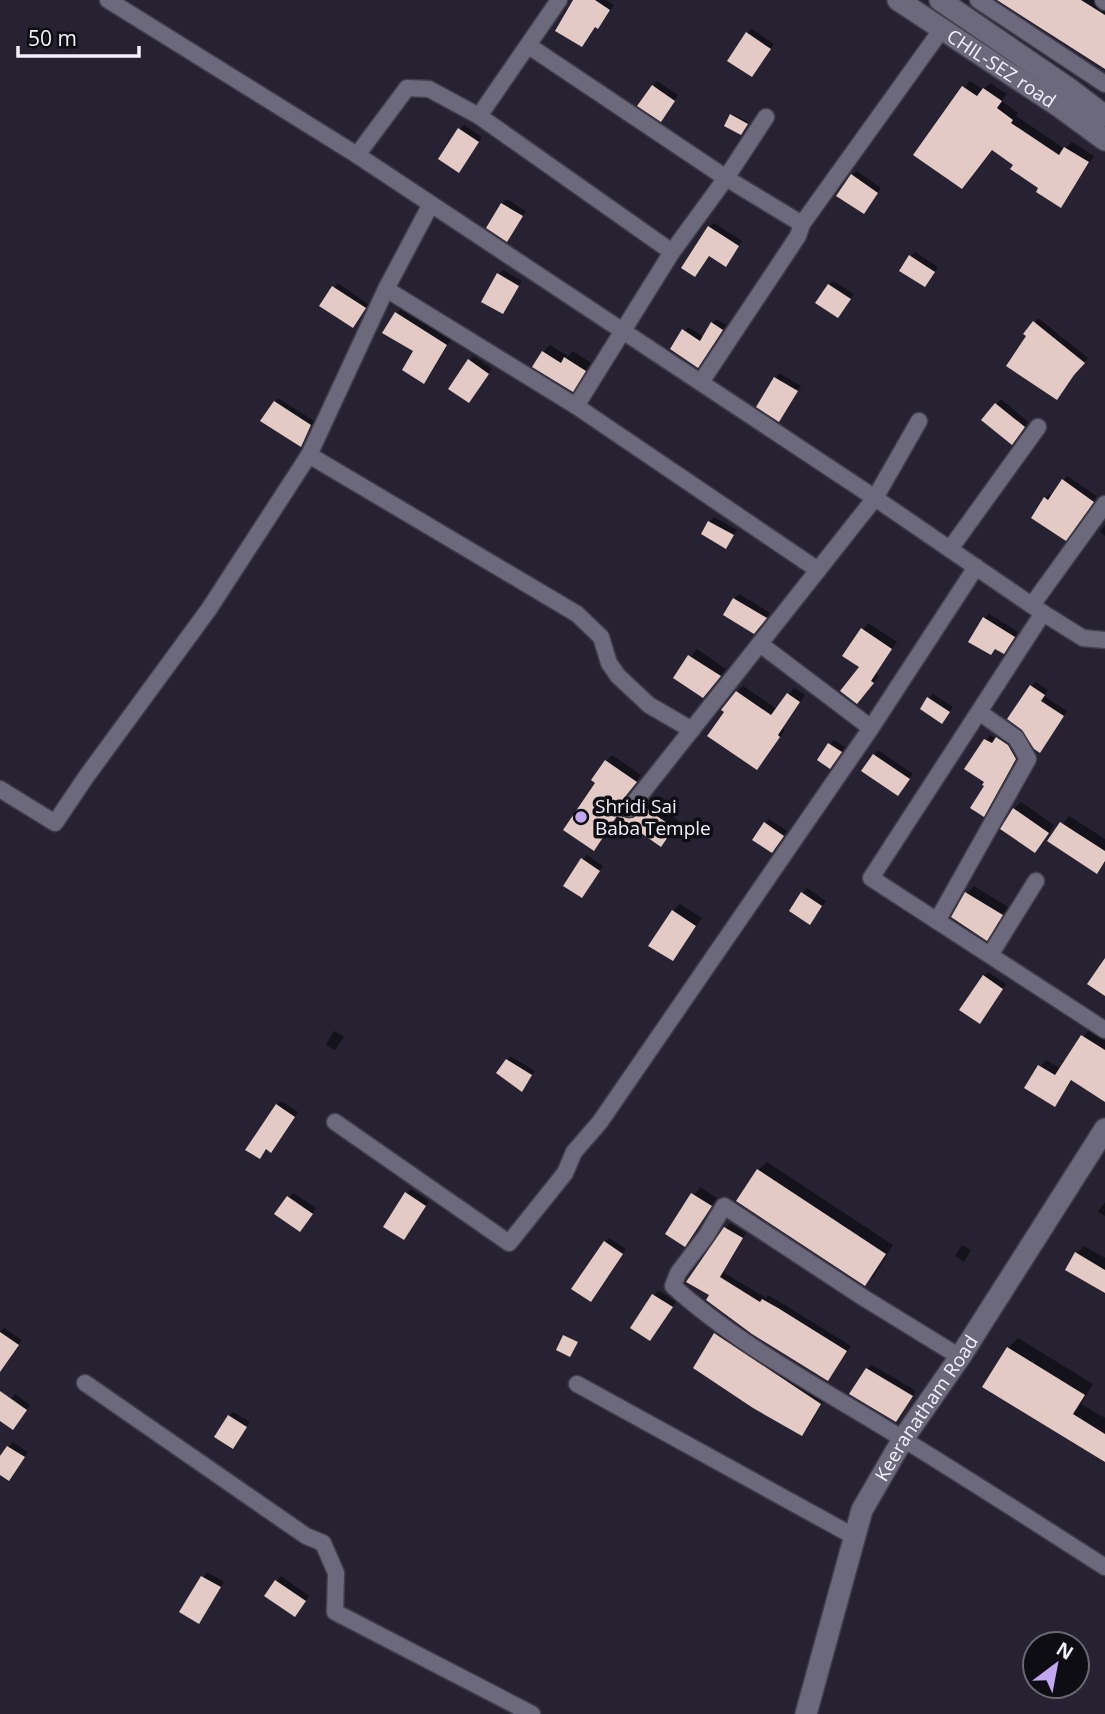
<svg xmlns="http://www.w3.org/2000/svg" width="1105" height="1714" font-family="'Open Sans',sans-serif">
  <rect width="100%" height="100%" fill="#262232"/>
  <g fill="#0007">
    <path d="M576 0H606L614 5 602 23 598 27 596 26 582 45Z"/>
    <path d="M998 0H1105V67Z"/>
    <path d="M752 29 774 44 756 71 747 33Z"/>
    <path d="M657 81 678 95 665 115 640 105Z"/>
    <path d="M970 81 983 90 990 83 1007 94 1002 101 1018 113 1016 116 1065 149 1072 142 1094 156 1061 205 993 148 915 155Z"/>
    <path d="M733 114 748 122 743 131 731 115Z"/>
    <path d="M464 125 482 137 463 166 460 129Z"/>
    <path d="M857 171 881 188 868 208 852 175Z"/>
    <path d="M507 199 526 211 507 240 502 204Z"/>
    <path d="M714 223 742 241 730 260 710 254 695 275 709 227Z"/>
    <path d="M915 252 938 267 925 285 910 257Z"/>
    <path d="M503 270 522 281 502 312 499 275Z"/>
    <path d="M833 281 854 294 838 316 829 285Z"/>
    <path d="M338 283 368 304 357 321 322 305Z"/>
    <path d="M402 306 452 338 430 375 424 382 416 350 385 332Z"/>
    <path d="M1038 318 1088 358 1078 368 1028 336Z"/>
    <path d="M716 319 726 325 701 362 684 331 688 327 704 337Z"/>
    <path d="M550 345 568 356 573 351 591 363 572 389 543 352Z"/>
    <path d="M474 356 492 369 469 401 470 360Z"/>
    <path d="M779 373 801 386 779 420 775 378Z"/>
    <path d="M278 398 314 421 301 445 275 402Z"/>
    <path d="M1001 399 1028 422 1016 438 984 419Z"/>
    <path d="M1067 476 1097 496 1070 534 1045 498 1049 494 1052 496Z"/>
    <path d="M714 517 737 530 726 546 709 522Z"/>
    <path d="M1105 525V536L1100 532Z"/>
    <path d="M739 594 770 613 758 627 734 599Z"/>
    <path d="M989 614 1018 632 1008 648 996 647 984 619Z"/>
    <path d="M868 623 897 642 876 674 879 676 863 696 861 667 845 655Z"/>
    <path d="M697 649 726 669 710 689 675 677Z"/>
    <path d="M1036 682 1048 690 1044 696 1067 711 1044 746 1031 686Z"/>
    <path d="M743 686 777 709 794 688 805 695 783 728 785 730 762 761 737 692Z"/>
    <path d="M933 694 953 707 946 717 929 699Z"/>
    <path d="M1002 733 1019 754 988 810 986 781 967 768 990 735 996 739Z"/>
    <path d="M834 740 845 747 834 762 819 759Z"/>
    <path d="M878 750 913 774 898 794 863 771Z"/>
    <path d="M612 755 641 775 626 795 624 806 629 812 640 814 651 802 679 821 661 844 618 814 599 843 597 782 606 761Z"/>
    <path d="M1021 802 1054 825 1042 844 1014 809Z"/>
    <path d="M1069 816 1105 839V862L1097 872 1050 841Z"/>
    <path d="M769 819 787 831 776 846 765 823Z"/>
    <path d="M587 855 603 866 586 891 583 860Z"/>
    <path d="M974 886 1008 907 986 938 967 893Z"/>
    <path d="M807 888 826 901 814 918 791 910Z"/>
    <path d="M680 904 702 918 673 959V911Z"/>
    <path d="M988 972 1006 984 984 1017V976Z"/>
    <path d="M1089 1030 1105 1040V1098L1073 1079 1055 1105 1027 1088 1046 1060 1061 1069Z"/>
    <path d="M334 1031 344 1037 335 1050 326 1045Z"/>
    <path d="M510 1056 535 1071 525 1086 507 1060Z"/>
    <path d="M281 1101 298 1112 275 1146 267 1148 260 1157 277 1105Z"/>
    <path d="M767 1162 893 1245 874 1276 865 1284 758 1170Z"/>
    <path d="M700 1187 717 1198 684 1245 667 1234Z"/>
    <path d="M411 1189 429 1201 404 1238 407 1193Z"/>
    <path d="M293 1193 316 1208 304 1225 277 1214Z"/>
    <path d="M1105 1202V1216L1098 1212Z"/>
    <path d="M730 1223 746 1233 723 1272 766 1298 768 1295 783 1304 851 1346 832 1374 708 1300 725 1228Z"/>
    <path d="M609 1238 626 1249 595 1296 605 1242Z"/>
    <path d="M962 1245 971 1250 964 1262 955 1256Z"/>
    <path d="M1084 1246 1105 1258V1292L1076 1254Z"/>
    <path d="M658 1290 676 1302 650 1339 633 1327Z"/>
    <path d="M4 1328 22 1340 0 1371V1332Z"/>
    <path d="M722 1328 826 1397 808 1428 801 1434 695 1367Z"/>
    <path d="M1018 1338 1093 1384 1081 1404 1105 1418V1460L985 1386 1008 1348Z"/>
    <path d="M872 1365 916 1391 900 1416 867 1369Z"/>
    <path d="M15 1394 30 1405 17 1423 0 1419V1414Z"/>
    <path d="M233 1412 250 1422 233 1446 229 1416Z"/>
    <path d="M13 1442 28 1452 9 1479 0 1473V1459Z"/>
    <path d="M207 1572 224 1582 203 1617 182 1612Z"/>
    <path d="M281 1576 309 1596 299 1610 267 1596Z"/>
  </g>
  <g fill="#e3cac4">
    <path d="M573 0H595L610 10 598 29 595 27 582 47 555 31Z"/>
    <path d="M997 0H1081L1105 15V69Z"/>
    <path d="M746 32 771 49 752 77 727 61Z"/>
    <path d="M652 85 675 101 661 122 637 106Z"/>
    <path d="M962 86 977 96 983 88 1002 101 997 108 1013 120 1011 123 1059 155 1064 147 1089 162 1061 208 1036 192 1038 188 1010 169 1013 165 992 150 962 189 913 155Z"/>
    <path d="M730 114 748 124 741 135 724 126Z"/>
    <path d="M458 128 479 142 459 173 438 159Z"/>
    <path d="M851 174 878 193 864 214 836 196Z"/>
    <path d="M501 203 523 216 507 242 486 228Z"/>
    <path d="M708 226 739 246 726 267 709 256 695 277 681 268Z"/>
    <path d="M909 255 935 272 925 287 899 271Z"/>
    <path d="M497 273 519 286 503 314 481 302Z"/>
    <path d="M828 284 851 299 838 318 815 303Z"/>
    <path d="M332 286 366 308 353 328 319 306Z"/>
    <path d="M395 312 447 345 424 384 402 370 413 351 382 333Z"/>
    <path d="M1033 321 1085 363 1074 375 1057 400 1006 366 1026 336 1023 334Z"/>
    <path d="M711 322 723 330 698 368 670 349 682 329 700 341Z"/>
    <path d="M542 351 561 363 564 357 586 371 573 392 532 367Z"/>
    <path d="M468 359 489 374 469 403 448 389Z"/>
    <path d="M774 377 798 391 779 422 756 407Z"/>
    <path d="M274 401 311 425 301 447 260 421Z"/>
    <path d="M995 403 1025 427 1012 445 981 420Z"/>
    <path d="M1062 479 1094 502 1066 541 1031 518 1044 497 1048 500Z"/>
    <path d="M708 521 734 535 726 549 701 534Z"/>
    <path d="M733 598 767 618 754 634 723 615Z"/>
    <path d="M983 617 1015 637 1004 654 995 649 991 655 968 642Z"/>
    <path d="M861 628 892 649 871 681 874 683 857 704 840 691 859 667 842 656Z"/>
    <path d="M688 655 721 676 703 698 673 678Z"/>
    <path d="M1030 685 1045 695 1041 701 1064 716 1040 753 1034 749 1022 730 1007 719Z"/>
    <path d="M736 691 771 715 787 693 800 702 778 735 780 737 757 770 707 736 724 712 721 710Z"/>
    <path d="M927 697 950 712 942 724 920 709Z"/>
    <path d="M996 737 1008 745 1016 759 984 817 970 808 984 786 982 785 984 782 964 769 984 739 992 743Z"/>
    <path d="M828 743 842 752 830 769 817 760Z"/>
    <path d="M873 754 910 779 898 796 861 771Z"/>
    <path d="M605 760 637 782 620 803 619 808 622 817 633 818 644 807 674 828 661 847 617 816 594 851 563 830 595 783 591 780Z"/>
    <path d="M1013 808 1049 833 1035 853 1000 829Z"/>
    <path d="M764 822 784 836 772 853 752 840Z"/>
    <path d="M1060 822 1105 851V861L1097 874 1047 841Z"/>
    <path d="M581 858 600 871 582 898 563 886Z"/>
    <path d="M801 892 822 906 810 925 789 911Z"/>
    <path d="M965 892 1003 915 987 941 951 917Z"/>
    <path d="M672 910 696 926 673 961 648 946Z"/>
    <path d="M1105 958V996L1087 984Z"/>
    <path d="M983 975 1003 989 980 1024 959 1010Z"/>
    <path d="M1081 1035 1105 1050V1102L1071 1080 1055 1107 1024 1088 1038 1065 1055 1075Z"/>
    <path d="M506 1059 532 1075 522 1092 496 1073Z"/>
    <path d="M276 1104 295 1117 271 1153 266 1149 260 1159 245 1150Z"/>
    <path d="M757 1169 886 1254 865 1286 736 1201Z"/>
    <path d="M405 1192 426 1206 404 1240 383 1227Z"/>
    <path d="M691 1193 712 1206 685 1247 665 1234Z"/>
    <path d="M287 1196 313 1214 300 1232 274 1214Z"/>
    <path d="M724 1227 743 1238 720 1277 760 1302 762 1299 778 1308 847 1351 828 1381 752 1334 706 1300 709 1295 686 1282Z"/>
    <path d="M604 1241 623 1254 591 1302 571 1289Z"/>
    <path d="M1075 1252 1105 1270V1293L1065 1270Z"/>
    <path d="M652 1294 673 1307 650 1341 630 1328Z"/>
    <path d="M0 1332 19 1345 0 1372Z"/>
    <path d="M714 1333 821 1404 802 1436 753 1408 693 1368Z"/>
    <path d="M563 1335 578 1342 570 1357 556 1350Z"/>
    <path d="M1007 1347 1085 1395 1073 1414 1105 1434V1462L982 1387Z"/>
    <path d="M866 1368 913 1396 896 1422 849 1394Z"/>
    <path d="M0 1391 27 1410 13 1430 0 1421Z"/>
    <path d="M228 1415 247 1427 233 1449 214 1437Z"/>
    <path d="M7 1446 25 1457 9 1481 0 1475V1456Z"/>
    <path d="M201 1576 221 1587 199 1624 179 1612Z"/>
    <path d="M275 1580 306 1601 295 1617 264 1596Z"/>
  </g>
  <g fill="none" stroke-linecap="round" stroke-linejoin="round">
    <g stroke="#413e4c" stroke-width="19">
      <g id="street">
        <path d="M108 0 357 155 875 498 919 421"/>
        <path d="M978 0 1105 84"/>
        <path d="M1103 0 1105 2"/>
        <path d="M529 46 726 178 802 224"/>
        <path d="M479 116 672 252"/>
        <path d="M357 155 407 88 429 89 479 116 559 0"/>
        <path d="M386 289 431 204"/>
        <path d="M701 382 798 236 802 224 942 29"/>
        <path d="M576 406 672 252 726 178 766 117"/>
        <path d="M309 455 577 614 601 637 609 663 618 676 649 705 692 730"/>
        <path d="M950 549 1038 427"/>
        <path d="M1032 605 1105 504"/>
        <path d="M1043 613 1083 638 1105 640"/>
        <path d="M760 644 871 728"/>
        <path d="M0 789 55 823 86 777 209 609 309 455 386 289 576 406 818 570"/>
        <path d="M629 809 875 498 1043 613 871 878 1105 1030"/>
        <path d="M937 921 1028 759 1016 738 979 712"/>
        <path d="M990 955 1036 881"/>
        <path d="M335 1122 509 1243 565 1173 574 1152 600 1122 871 728 976 567"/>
        <path d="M960 1357 864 1298 724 1206 706 1236 678 1273 673 1286C732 1340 811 1383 880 1425 956 1471 1030 1519 1105 1567"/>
        <path d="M85 1383 306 1536 323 1543 336 1573 335 1612 532 1714"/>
        <path d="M577 1384 855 1537"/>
      </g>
    </g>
    <g stroke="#413e4c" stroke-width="24">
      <g id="secondary">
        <path id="s1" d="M898 0 1060 107 1105 140"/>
        <path d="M940 0 1071 90 1105 116"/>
        <path id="s2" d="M806 1714 862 1510 903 1439 960 1357 1105 1129"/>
      </g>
    </g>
    <use href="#street" stroke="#6d697c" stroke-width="16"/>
    <use href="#secondary" stroke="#6d697c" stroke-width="21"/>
  </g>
  <circle fill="#c2a8f3" stroke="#0e0d14" stroke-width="2.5" cx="581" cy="817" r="7"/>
  <g text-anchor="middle" stroke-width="7" stroke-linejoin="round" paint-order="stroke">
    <g font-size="19" fill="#f3f1fc" stroke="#0e0d14">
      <text dy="7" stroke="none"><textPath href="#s1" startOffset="124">CHIL-SEZ road</textPath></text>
      <text dy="7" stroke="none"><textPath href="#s2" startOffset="332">Keeranatham Road</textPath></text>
    </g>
    <g font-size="19" fill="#f3f1fc" stroke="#0e0d14" text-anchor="start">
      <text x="595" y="813">Shridi Sai<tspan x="595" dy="22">Baba Temple</tspan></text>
    </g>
  </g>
  <g transform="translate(1056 1665) rotate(32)"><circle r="33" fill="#0e0d14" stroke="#6a6871" stroke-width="2"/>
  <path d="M0-5L12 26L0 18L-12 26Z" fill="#c2a8f3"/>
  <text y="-10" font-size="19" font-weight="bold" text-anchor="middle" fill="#f3f1fc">N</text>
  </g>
  <path d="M18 46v10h121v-10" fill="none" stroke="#f3f1fc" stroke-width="3.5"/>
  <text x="28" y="46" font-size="21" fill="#f3f1fc" stroke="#0e0d14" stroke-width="5" paint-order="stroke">50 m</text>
</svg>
